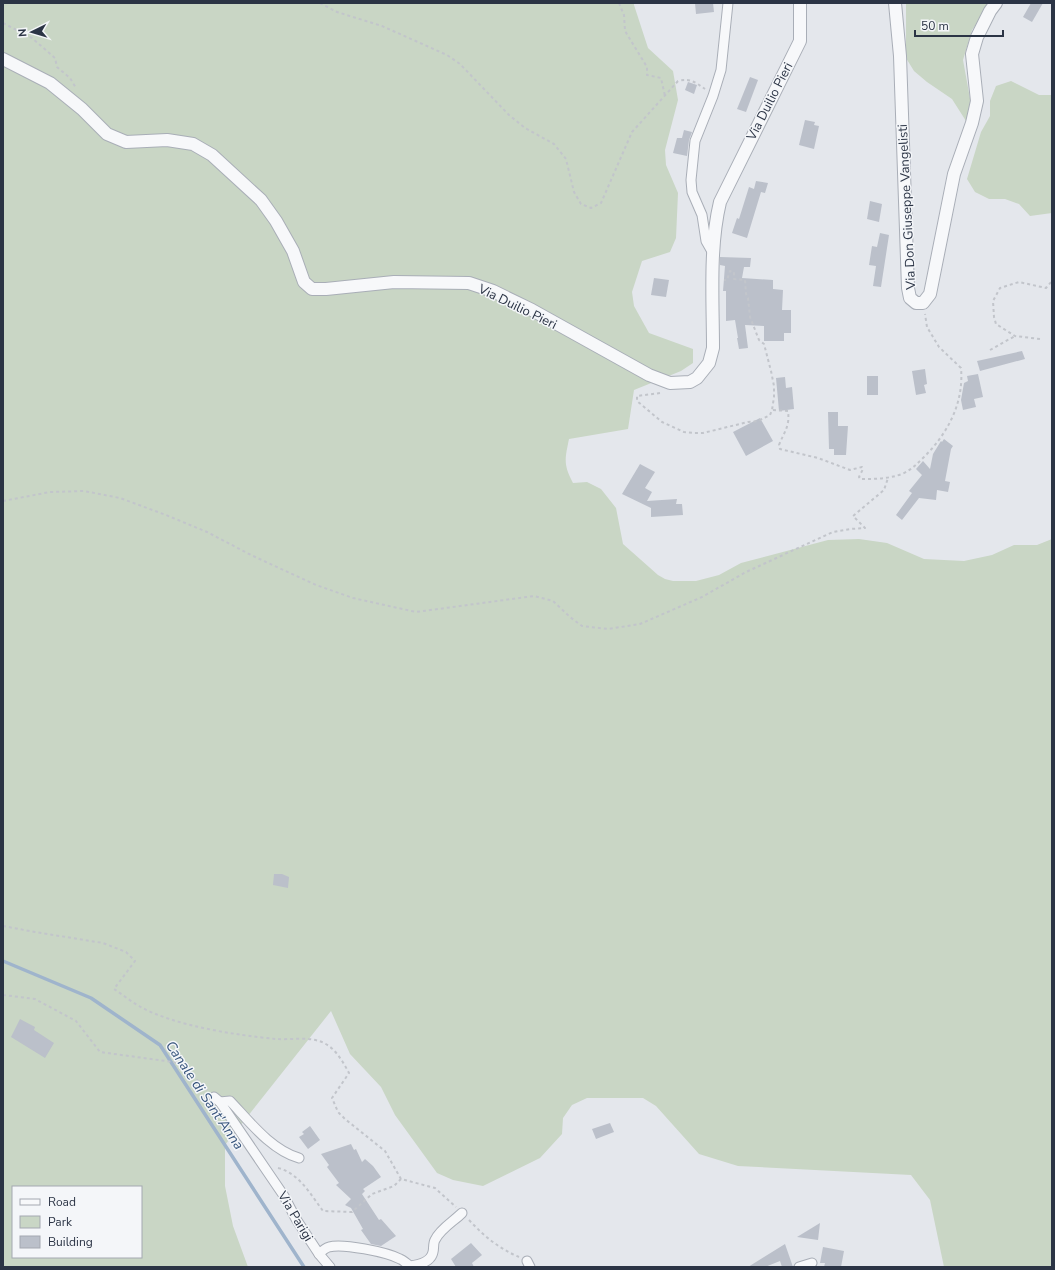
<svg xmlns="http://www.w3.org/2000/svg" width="1055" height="1270" font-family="'Nunito Sans',sans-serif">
  <rect width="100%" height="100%" fill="#e4e7ec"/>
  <g fill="#c9d6c5" fill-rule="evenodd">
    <path d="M3 3H634V5L648 48 673 71 678 100 665 150 666 165 678 193 676 238 670 252 642 261 632 292 634 306 649 333 693 349V363L681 371 634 390 628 429 569 439C565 459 563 464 573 483L587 482 601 489 616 508 623 544 658 575 665 579 673 581H696L719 575 741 563 828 540 859 539 887 543 924 559 964 561 992 555 1014 545H1037L1052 539V1267H944L930 1200 911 1175 738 1166 699 1154 656 1106 643 1098H587L572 1105 563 1118 562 1134 540 1158 483 1186 453 1180 437 1173 395 1115 381 1087 350 1054 331 1011 225 1145V1186L233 1226 248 1267H3ZM13 1187H141V1257H13Z"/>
    <path d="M906 3H991L972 30 963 60 971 104 966 121 952 99 927 82 914 71 906 58Z"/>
    <path d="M1011 81 1039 95H1052V213L1030 216 1019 204 1005 199H989L975 192 967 179 981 132 990 116V101L996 86Z"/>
  </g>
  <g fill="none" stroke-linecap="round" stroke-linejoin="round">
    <path stroke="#9fb4cc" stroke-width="3.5" d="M3 961 91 998 160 1045 304 1267"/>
  </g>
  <g fill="#bbc0ca">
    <path d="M695 3H713L714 12 696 14Z"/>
    <path d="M1031 3H1043L1032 22 1023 17Z"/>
    <path d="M750 77 758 80 746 112 737 109Z"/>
    <path d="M688 82 697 85 694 94 685 90Z"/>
    <path d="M805 120 815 122 814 125 819 126 814 149 799 145Z"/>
    <path d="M684 130 692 132 689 140 687 156 673 153 677 138H682Z"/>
    <path d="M756 181 768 183 765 193 761 192 747 238 732 233 737 218 739 219 749 187 754 189Z"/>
    <path d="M870 201 882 204 879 222 867 219Z"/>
    <path d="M880 233 889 235 881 287 873 286 876 266 869 265 872 246 877 247Z"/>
    <path d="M720 257 751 258 750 267H744L742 278 773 280V289L783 290 782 310H791V333H784V341H764V326L745 325 748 348 739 349 737 338H738L735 320 726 321V291H723L725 266 720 265Z"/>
    <path d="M654 278 669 280 666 297 651 295Z"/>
    <path d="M1022 351 1025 359 980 371 977 361Z"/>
    <path d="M925 369 927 384 924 385 926 393 916 395 912 371Z"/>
    <path d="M978 374 983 397 974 399 976 407 963 410 961 400 964 383 968 381 967 376Z"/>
    <rect x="867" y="376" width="11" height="19"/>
    <path d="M785 377 786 388 792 387 794 409 779 411 776 378Z"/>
    <path d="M828 412H838V426H848L846 455H834V449H829Z"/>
    <path d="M760 418 773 441 746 456 733 432Z"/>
    <path d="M944 439 953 446 951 449 945 481 950 482 948 492 937 490 936 500 919 498 902 520 896 515 912 493 909 491 922 475 916 469 923 461 930 469 933 454 941 441 942 442Z"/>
    <path d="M640 464 655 472 645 488 652 492 647 501 677 499 676 504H682L683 515 651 517V508L622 494Z"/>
    <path d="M274 874H282L289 877 288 888 273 885Z"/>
    <path d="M20 1019 35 1027 34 1030 54 1043 45 1058 11 1037Z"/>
    <path d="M610 1123 614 1132 596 1139 592 1129Z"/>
    <path d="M310 1126 320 1140 308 1149 299 1137 304 1134 302 1132Z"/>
    <path d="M351 1144 354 1150 356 1149 362 1162 365 1159 373 1166 381 1177 363 1189 365 1191 362 1194 379 1220 381 1219 396 1236 381 1246 371 1244 361 1230 363 1229 351 1208 345 1205 351 1199 336 1185 339 1183 327 1167 329 1165 321 1154Z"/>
    <path d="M820 1223 818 1240 797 1237Z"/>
    <path d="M471 1243 482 1255 472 1263 474 1267H456L451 1259Z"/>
    <path d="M785 1244 793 1267H782L780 1261 765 1267H748Z"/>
    <path d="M823 1247 844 1251 841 1267H824L825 1263H820Z"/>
  </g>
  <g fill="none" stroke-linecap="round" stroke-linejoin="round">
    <g stroke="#a9aeb7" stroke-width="11">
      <g id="minor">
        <path d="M714 255 706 241 702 215 692 192 691 180 695 141 713 96 721 70 728 3"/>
        <path d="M214 1097 220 1102 284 1196 296 1219 319 1254 330 1267"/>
        <path d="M220 1102 230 1101C249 1121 271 1150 299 1158"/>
        <path d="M319 1254C322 1251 325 1248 329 1247 342 1243 387 1252 400 1259 403 1260 407 1264 410 1266 418 1265 431 1262 433 1252 434 1249 433 1243 435 1240 440 1229 454 1221 462 1213"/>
        <path d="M527 1261 530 1267"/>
        <path d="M799 1267 812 1263"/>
      </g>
    </g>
    <g stroke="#a9aeb7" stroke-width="14">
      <g id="tertiary">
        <path d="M895 3 900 56 908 288 910 298 916 303H923L930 294 954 174 972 123 977 101 972 54 977 37 990 11 996 3"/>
        <path d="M3 59 50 83 82 109 107 134 126 142 167 140 193 144 212 155 261 200 276 221 293 251 304 282 312 289H326L394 282 469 283 493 291 532 310 649 375 670 383 690 382 697 378 709 363 713 348C713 301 709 248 720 202L800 41V3"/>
      </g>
    </g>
    <g stroke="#c2c5cb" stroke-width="2" stroke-dasharray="3 3" stroke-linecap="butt">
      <path d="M320 3 337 12 382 26 447 55 460 64 509 115 525 128 554 144 566 159 574 192 581 204 591 208 601 203 632 132 678 81C690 78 695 82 705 89"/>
      <path d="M619 3 624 15 625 31 647 67V75L661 78 665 96"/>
      <path d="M3 23 32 38 55 58 57 67 70 78 76 88"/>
      <path d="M1040 339 1015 336 996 324 994 317 993 301 1000 288 1019 282 1046 288 1052 281"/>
      <path d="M990 350 1015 336"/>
      <path d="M660 393 637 396V401L662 422 684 432 694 433H703L748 422 758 421 770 415 772 410 774 397V386L771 371 764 344 759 340 750 317 748 298 746 294 745 280 734 279V272L730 271 727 280H724"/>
      <path d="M773 410 788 411C790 427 784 432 779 445L780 449 818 458 850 470 862 467 863 469 859 477 860 479C874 479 888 479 902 474 911 470 917 464 924 457 948 433 964 403 961 368L939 347 927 327 925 314"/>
      <path d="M3 501 50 492 84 491 120 498 166 515 207 532 251 555 316 585 353 598 416 612 534 596 553 601 570 617 582 626 608 629 640 624 702 597 746 572 833 532 850 529 865 528 853 516 884 490 888 478"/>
      <path d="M3 926 35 932 103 943 126 952 135 961 114 989C122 994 130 1001 139 1006 174 1026 236 1035 276 1039 291 1040 310 1036 324 1043 336 1049 343 1062 349 1073L332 1098 338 1112 345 1119 385 1151 401 1179 435 1188 456 1207"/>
      <path d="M3 995 35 999 76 1021 100 1052 180 1063 207 1090"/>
      <path d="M278 1168C299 1173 311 1195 323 1211L352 1212 372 1194 394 1186 401 1179"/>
      <path d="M469 1220C484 1236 498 1248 519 1257"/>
    </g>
    <use href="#minor" stroke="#f7f8fa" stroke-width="9"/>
    <use href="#tertiary" stroke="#f7f8fa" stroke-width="12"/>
  </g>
  <g text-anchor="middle" stroke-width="3" stroke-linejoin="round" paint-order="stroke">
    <g font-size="13" fill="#2b3445" stroke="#f4f6f9">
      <text transform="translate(769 101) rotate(-63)" y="5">Via Duilio Pieri</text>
      <text transform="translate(906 207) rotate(-93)" y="5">Via Don Giuseppe Vangelisti</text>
      <text transform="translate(518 306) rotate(26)" y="5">Via Duilio Pieri</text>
      <text transform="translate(296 1216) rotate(59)" y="5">Via Parigi</text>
    </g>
    <g font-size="14" font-style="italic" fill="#34527a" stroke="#f4f6f9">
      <text transform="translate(205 1095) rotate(56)" y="5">Canale di Sant'Anna</text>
    </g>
  </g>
  <rect width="1055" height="1270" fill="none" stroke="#2b3445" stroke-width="8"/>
  <rect x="12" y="1186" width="130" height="72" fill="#f4f6f9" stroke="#a4a8b1"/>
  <rect x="20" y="1199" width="20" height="6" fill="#f7f8fa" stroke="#a4a8b1"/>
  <text x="48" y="1206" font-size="12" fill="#2b3445">Road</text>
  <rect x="20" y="1216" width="20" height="12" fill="#c9d6c5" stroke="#a4a8b1"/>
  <text x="48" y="1226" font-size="12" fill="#2b3445">Park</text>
  <rect x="20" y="1236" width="20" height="12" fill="#bbc0ca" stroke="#a4a8b1"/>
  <text x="48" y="1246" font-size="12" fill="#2b3445">Building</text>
  <g transform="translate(32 32) rotate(265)" stroke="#f4f6f9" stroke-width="3" paint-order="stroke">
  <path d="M0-3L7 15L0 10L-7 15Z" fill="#2b3445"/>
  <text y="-6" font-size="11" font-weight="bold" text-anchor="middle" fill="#2b3445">N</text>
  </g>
  <path d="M915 30v6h88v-6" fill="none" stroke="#2b3445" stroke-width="2"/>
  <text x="921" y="30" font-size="12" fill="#2b3445" stroke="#f4f6f9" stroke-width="3" paint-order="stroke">50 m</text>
</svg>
